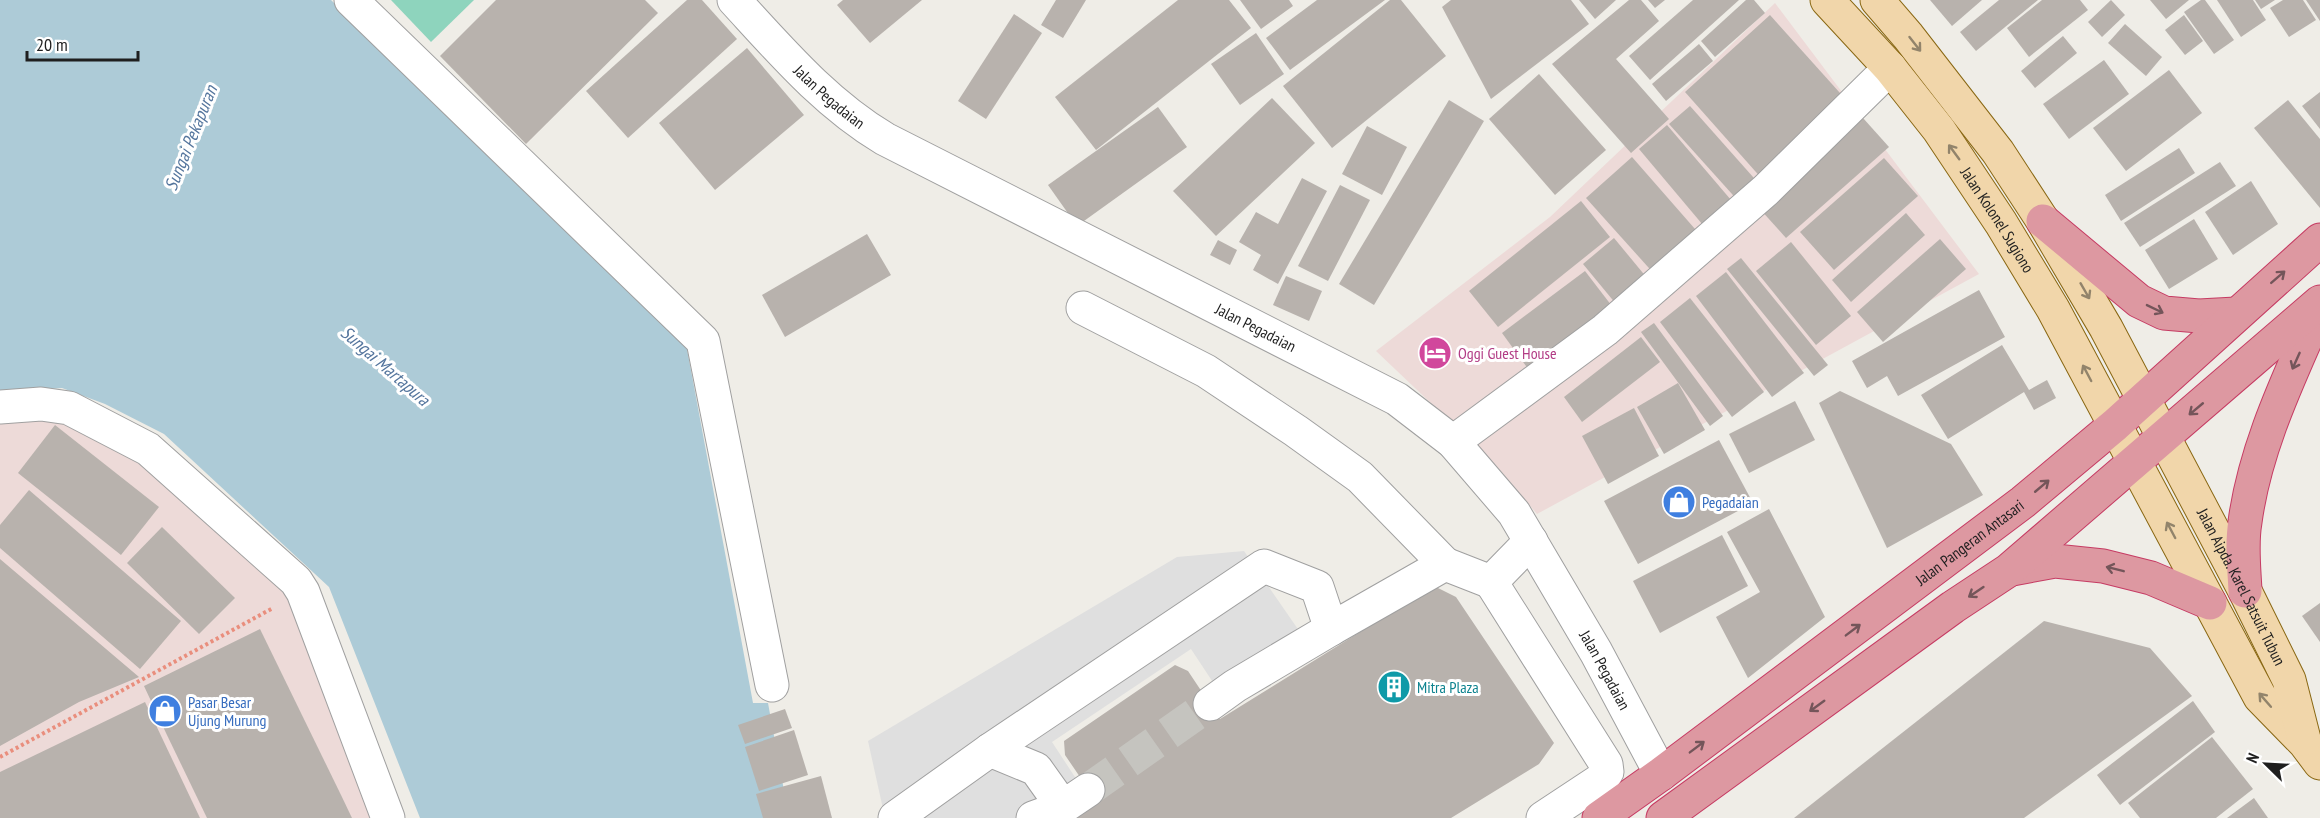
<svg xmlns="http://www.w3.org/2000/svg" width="2320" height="818" font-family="'PT Sans Narrow',sans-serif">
  <rect width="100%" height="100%" fill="#efede7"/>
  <g fill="#eddad8">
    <path d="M1775 3 1979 274 1537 514 1494 463 1376 351 1550 217Z"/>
    <path d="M28 410 127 446 287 585 378 818H0V414Z"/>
  </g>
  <path fill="#8ed4bd" d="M391 0H474L431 42Z"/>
  <path fill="#dfdfdf" d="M1244 551 1311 648 1224 699 1191 649 1052 742 1088 797 1059 818H885L868 741 1177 557Z"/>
  <path fill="#adcbd7" d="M0 0H331L687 349 753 703H768L789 818H420L329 587 164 434 105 404 62 388 0 392Z"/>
  <g fill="#b8b2ad">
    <path d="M496 0H645L658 13 526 144 440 56Z"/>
    <path d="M687 0H702L737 39 628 138 586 91Z"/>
    <path d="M843 0H922L870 43 837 5Z"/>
    <path d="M1056 0H1086L1063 38 1041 25Z"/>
    <path d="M1178 0H1229L1251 28 1096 150 1055 97Z"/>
    <path d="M1240 0H1289L1293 6 1261 29Z"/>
    <path d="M1317 0H1385L1290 70 1266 38Z"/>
    <path d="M1390 0H1401L1446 56 1332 148 1283 86Z"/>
    <path d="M1451 0H1571L1589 24 1491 99 1442 7Z"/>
    <path d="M1579 0H1616L1595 19Z"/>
    <path d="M1629 0H1641L1659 21 1616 59 1669 119 1631 153 1552 64Z"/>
    <path d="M1648 0H1665L1655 8Z"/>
    <path d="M1693 0H1739L1650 80 1629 56Z"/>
    <path d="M1746 0H1754L1765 13 1715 57 1701 41Z"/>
    <path d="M1930 0H1982L1952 26Z"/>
    <path d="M1999 0H2038L1976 51 1960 32Z"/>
    <path d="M2042 0H2080L2088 10 2029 57 2007 28Z"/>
    <path d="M2111 0 2125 15 2102 37 2088 22Z"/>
    <path d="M2150 0H2189L2166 19Z"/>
    <path d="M2201 0H2205L2234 40 2214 54 2184 12Z"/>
    <path d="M2217 0H2253L2266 20 2241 37Z"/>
    <path d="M2255 0H2275L2261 9Z"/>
    <path d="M2283 0H2303L2316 20 2289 37 2270 8Z"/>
    <path d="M2306 0H2320V21Z"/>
    <path d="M1014 14 1042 33 986 119 958 101Z"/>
    <path d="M1770 15 1849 103 1763 180 1685 92Z"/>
    <path d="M2184 15 2203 41 2185 55 2165 30Z"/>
    <path d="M2125 24 2162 57 2146 76 2108 43Z"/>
    <path d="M1256 33 1284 74 1240 105 1211 64Z"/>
    <path d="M2063 36 2077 53 2035 88 2021 71Z"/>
    <path d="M1699 44 1713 61 1666 101 1652 84Z"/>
    <path d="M747 48 804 115 715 190 659 123Z"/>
    <path d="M2104 60 2129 94 2069 139 2043 104Z"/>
    <path d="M2169 70 2202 113 2126 171 2093 128Z"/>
    <path d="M1539 74 1606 150 1555 195 1489 119Z"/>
    <path d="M2320 92V129L2302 106Z"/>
    <path d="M1272 98 1315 143 1216 236 1173 191Z"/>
    <path d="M1449 100 1484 121 1374 305 1339 284Z"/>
    <path d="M2288 100 2320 139V208L2254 128Z"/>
    <path d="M1690 106 1761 186 1741 204 1669 124Z"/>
    <path d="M1158 107 1187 147 1077 226 1048 185Z"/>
    <path d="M1863 118 1889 147 1786 238 1759 208Z"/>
    <path d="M1667 125 1737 207 1708 231 1639 149Z"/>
    <path d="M1367 126 1407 147 1382 195 1342 174Z"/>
    <path d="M2179 148 2195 173 2121 221 2105 195Z"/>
    <path d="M1632 157 1702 237 1657 277 1586 198Z"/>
    <path d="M1884 158 1918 196 1834 270 1800 232Z"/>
    <path d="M2220 162 2236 186 2140 247 2124 223Z"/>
    <path d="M1302 178 1327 191 1278 284 1253 270 1261 255 1239 242 1256 212 1278 224Z"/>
    <path d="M2251 181 2278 224 2233 255 2205 212Z"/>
    <path d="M1340 185 1370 200 1328 281 1298 266Z"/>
    <path d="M1581 201 1610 237 1498 327 1469 291Z"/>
    <path d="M1906 213 1925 235 1851 302 1832 280Z"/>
    <path d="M2194 219 2218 259 2169 289 2145 250Z"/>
    <path d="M867 234 891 275 785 337 762 295Z"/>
    <path d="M1614 238 1652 284 1621 310 1583 264Z"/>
    <path d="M1940 239 1966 269 1883 342 1857 312Z"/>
    <path d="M1218 240 1237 250 1230 265 1210 255Z"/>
    <path d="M1791 242 1851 316 1816 345 1756 271Z"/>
    <path d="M1741 258 1828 365 1814 376 1727 269Z"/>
    <path d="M1585 271 1618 314 1534 377 1502 333Z"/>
    <path d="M1726 272 1804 373 1772 397 1696 296Z"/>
    <path d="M1286 276 1322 291 1309 321 1273 305Z"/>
    <path d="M1979 290 2005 337 1898 396 1887 376 1867 388 1852 361Z"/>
    <path d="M1690 298 1764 392 1732 417 1660 322Z"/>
    <path d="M1654 323 1723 416 1710 426 1641 332Z"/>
    <path d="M1641 337 1660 362 1582 422 1564 397Z"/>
    <path d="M2002 345 2029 390 2047 380 2056 398 2034 410 2024 392 1948 439 1921 395Z"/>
    <path d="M1678 383 1705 430 1664 454 1637 407Z"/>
    <path d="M1840 391 1951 444 1983 495 1887 548 1819 403Z"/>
    <path d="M1795 401 1815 440 1749 473 1729 434Z"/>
    <path d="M1634 408 1659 456 1608 484 1582 436Z"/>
    <path d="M55 425 159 507 121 555 18 473Z"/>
    <path d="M1719 440 1753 503 1638 564 1604 501Z"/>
    <path d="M29 490 181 621 140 669 0 548V525Z"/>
    <path d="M1769 509 1825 617 1748 678 1716 617 1760 592 1727 532Z"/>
    <path d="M162 527 235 598 199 634 127 563Z"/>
    <path d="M1722 535 1748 586 1660 633 1633 581Z"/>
    <path d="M0 559 139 677 79 702 0 746Z"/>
    <path d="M1434 586 1456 597 1554 743 1539 764 1451 818H1069L1095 799 1065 755 1064 741 1175 665 1188 671 1220 719Z"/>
    <path d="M2320 603V642L2302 616Z"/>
    <path d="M2044 621 2150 648 2192 696 2024 818H1794Z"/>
    <path d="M260 629 341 795 352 818H207L166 733 144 686Z"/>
    <path d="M2193 701 2215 732 2120 805 2097 775Z"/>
    <path d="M145 702 200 818H0V772Z"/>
    <path d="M785 709 792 728 745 744 738 725Z"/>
    <path d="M794 730 808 775 759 791 745 747Z"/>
    <path d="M2212 737 2253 789 2216 818H2140L2128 803Z"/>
    <path d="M821 776 832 818H763L756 794Z"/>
    <path d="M2254 798 2268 818H2227Z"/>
  </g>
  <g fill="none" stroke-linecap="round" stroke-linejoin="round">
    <path stroke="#c5c4bf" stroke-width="33" stroke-dasharray="33 16" stroke-linecap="butt" d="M1088 790 1210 704"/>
    <g stroke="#a0a0a0" stroke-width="35">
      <g id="minor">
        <path d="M351 0 703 341 772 685"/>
        <path id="s1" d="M734 0C781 51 825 103 885 139L1397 399 1453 442 1514 513 1596 652 1661 774"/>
        <path d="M1083 308 1206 371 1296 431 1360 477 1445 564"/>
        <path d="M0 407 41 404 69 408 148 449 296 581 303 592 388 818"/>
        <path d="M1453 442 1605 330 1766 190 1890 68"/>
        <path d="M1491 582 1606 764 1607 772 1602 779 1543 818"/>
        <path d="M1210 704 1235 686 1331 629"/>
        <path d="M990 750 1036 769 1063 807 1088 790"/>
        <path d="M895 818 990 750 1264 566 1317 587 1331 629 1445 564 1491 582 1531 541"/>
        <path d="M1033 818 1063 807"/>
      </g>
    </g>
    <g stroke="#896712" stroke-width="35">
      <g id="major">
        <path id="s2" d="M1827 0 1890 68 1939 130 2001 223 2053 309 2260 697 2305 743 2320 763"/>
        <path id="s3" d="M1877 0 1908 36 1998 152 2043 221 2106 328 2245 591 2289 680 2304 739"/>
      </g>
    </g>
    <g stroke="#c63b63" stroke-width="35">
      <g id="highway">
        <path d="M2043 221 2139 301 2164 313 2199 316 2236 314"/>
        <path d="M2012 569 2055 561 2103 566 2151 578 2210 603"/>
        <path d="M2245 591C2244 568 2241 544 2245 522 2255 447 2289 378 2319 309"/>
        <path id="s4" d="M1599 818 1661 774 2023 502 2115 425 2320 240"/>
        <path d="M1663 818 1953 607 2009 570 2320 302"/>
      </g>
    </g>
    <path stroke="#e98e7d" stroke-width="4" stroke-dasharray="3 3" stroke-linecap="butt" d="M0 757 273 608"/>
    <use href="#minor" stroke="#fff" stroke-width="33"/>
    <use href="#major" stroke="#f1d6aa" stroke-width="33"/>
    <use href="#highway" stroke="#dd98a1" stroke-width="33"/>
  </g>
  <defs><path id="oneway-shaft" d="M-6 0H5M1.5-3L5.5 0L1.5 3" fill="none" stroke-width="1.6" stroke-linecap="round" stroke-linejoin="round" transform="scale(1.5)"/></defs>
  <g stroke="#92846b">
    <use href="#oneway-shaft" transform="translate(1915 44) rotate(52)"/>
    <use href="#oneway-shaft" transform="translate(1954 152) rotate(-126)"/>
    <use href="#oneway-shaft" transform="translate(2085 291) rotate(60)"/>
    <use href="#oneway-shaft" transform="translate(2087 373) rotate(-118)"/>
    <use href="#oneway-shaft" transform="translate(2171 530) rotate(-118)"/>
    <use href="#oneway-shaft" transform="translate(2265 700) rotate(-131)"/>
  </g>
  <g stroke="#74555a">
    <use href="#oneway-shaft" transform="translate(2278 277) rotate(-41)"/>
    <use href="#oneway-shaft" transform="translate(2155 309) rotate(26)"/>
    <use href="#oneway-shaft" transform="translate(2296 361) rotate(114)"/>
    <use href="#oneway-shaft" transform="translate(2196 409) rotate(140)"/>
    <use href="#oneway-shaft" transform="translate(2042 486) rotate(-40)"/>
    <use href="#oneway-shaft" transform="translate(2115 569) rotate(-166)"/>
    <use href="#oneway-shaft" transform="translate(1976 592) rotate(146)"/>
    <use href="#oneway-shaft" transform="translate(1853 630) rotate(-37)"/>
    <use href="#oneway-shaft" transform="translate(1817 706) rotate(144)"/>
    <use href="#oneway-shaft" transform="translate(1697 747) rotate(-37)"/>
  </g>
  <defs>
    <g id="hotel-disc" transform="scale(1.725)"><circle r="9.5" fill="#d1479c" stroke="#fff"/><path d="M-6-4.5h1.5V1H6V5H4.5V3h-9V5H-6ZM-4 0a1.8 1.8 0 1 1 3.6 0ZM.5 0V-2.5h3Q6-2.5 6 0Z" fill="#fff"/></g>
    <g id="shop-disc" transform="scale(1.725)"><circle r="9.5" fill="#3f7fe0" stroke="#fff"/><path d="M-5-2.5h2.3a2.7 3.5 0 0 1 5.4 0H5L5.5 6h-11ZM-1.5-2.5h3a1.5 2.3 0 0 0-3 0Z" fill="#fff"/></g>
    <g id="building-disc" transform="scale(1.725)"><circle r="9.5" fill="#0f9aa8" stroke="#fff"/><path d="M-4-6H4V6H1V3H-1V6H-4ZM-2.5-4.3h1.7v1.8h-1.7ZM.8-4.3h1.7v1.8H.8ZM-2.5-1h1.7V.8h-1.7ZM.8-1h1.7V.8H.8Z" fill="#fff"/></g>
  </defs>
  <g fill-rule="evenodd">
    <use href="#hotel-disc" x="1435" y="353"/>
    <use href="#shop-disc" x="1679" y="502"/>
    <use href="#building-disc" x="1394" y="687"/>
    <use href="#shop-disc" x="165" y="711"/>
  </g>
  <g text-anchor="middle" stroke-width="6" stroke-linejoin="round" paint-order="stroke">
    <g font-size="16" fill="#1f1f1f" stroke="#fff">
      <text dy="6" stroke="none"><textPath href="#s1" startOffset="136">Jalan Pegadaian</textPath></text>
      <text dy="6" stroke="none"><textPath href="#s2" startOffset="279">Jalan Kolonel Sugiono</textPath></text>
      <text dy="6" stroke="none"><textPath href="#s1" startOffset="622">Jalan Pegadaian</textPath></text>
      <text dy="6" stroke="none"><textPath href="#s4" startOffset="462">Jalan Pangeran Antasari</textPath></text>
      <text dy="6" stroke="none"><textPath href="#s3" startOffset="693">Jalan Aipda. Karel Satsuit Tubun</textPath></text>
      <text dy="6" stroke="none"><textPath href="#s1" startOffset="1126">Jalan Pegadaian</textPath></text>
    </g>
    <g font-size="16" fill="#b23c85" stroke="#fff" text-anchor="start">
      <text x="1458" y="359">Oggi Guest House</text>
    </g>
    <g font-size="16" fill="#366cbe" stroke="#fff" text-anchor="start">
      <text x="1702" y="508">Pegadaian</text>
      <text x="188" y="708">Pasar Besar<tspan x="188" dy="18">Ujung Murung</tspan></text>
    </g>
    <g font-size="16" fill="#0d838f" stroke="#fff" text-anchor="start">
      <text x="1417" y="693">Mitra Plaza</text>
    </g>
    <g font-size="18" font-style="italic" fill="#54759d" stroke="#fff">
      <text transform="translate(191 138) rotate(-68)" y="6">Sungai Pekapuran</text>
      <text transform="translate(385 366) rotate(41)" y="6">Sungai Martapura</text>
    </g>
  </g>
  <g transform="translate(2266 764) rotate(294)" stroke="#ffffff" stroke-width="4.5" paint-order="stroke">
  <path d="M0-4.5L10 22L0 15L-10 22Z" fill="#1f1f1f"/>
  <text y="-9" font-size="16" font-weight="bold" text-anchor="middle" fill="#1f1f1f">N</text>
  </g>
  <path d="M27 51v9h111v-9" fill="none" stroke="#1f1f1f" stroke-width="3"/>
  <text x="36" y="51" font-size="18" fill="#1f1f1f" stroke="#ffffff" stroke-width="4.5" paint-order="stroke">20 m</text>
</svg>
